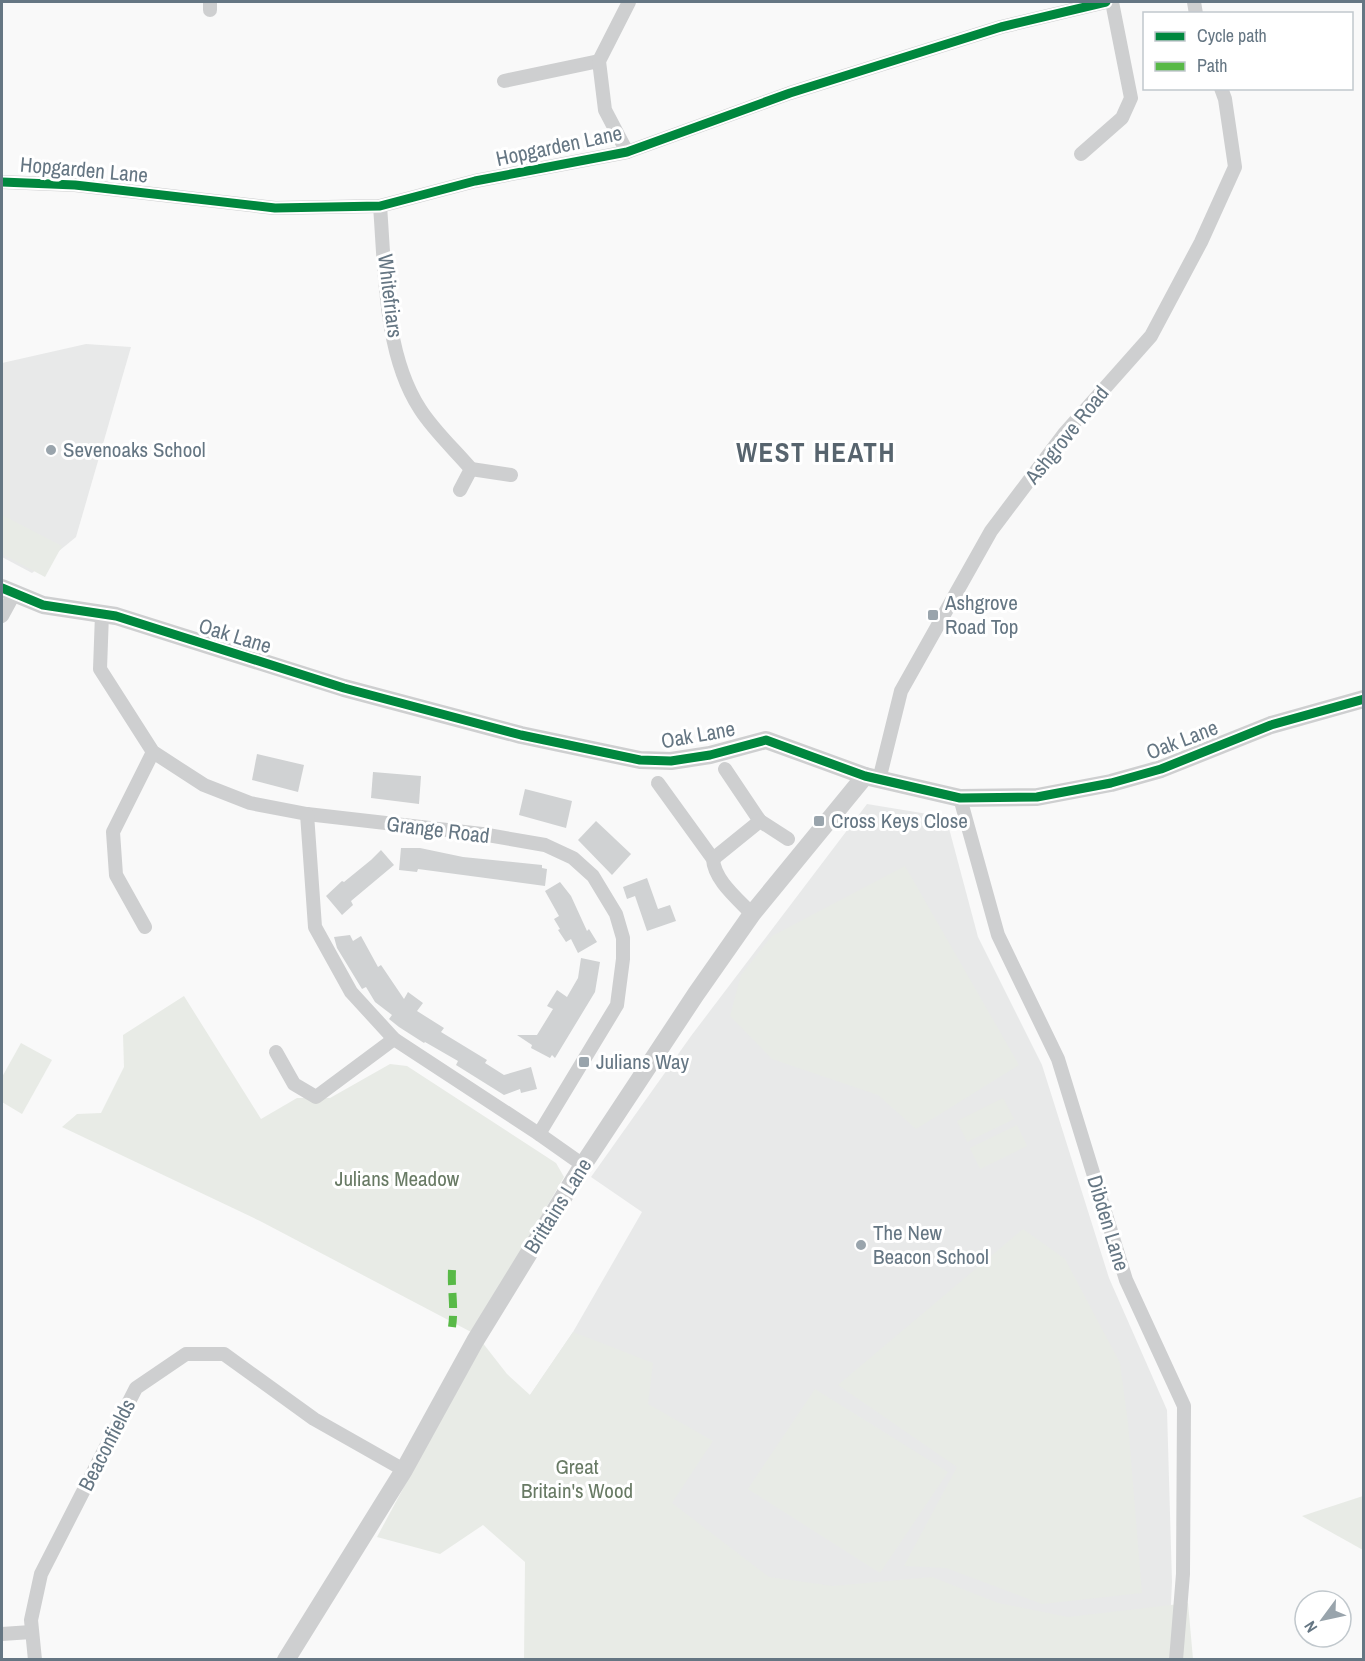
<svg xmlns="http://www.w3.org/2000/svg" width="1365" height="1661" font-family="'Archivo Narrow',sans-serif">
  <rect width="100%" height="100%" fill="#f9f9f9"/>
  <g fill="#e8e9e9">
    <path d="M86 344 131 347 76 537 32 573 2 557V363Z"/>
    <path d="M867 804 946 817 978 937 1042 1065 1109 1278 1167 1410 1172 1582 1170 1625 788 1608 530 1395 573 1332 642 1212 591 1177 691 1036Z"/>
  </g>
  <g fill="#e8ebe6">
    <path d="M2 515 62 546 45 577 2 554Z"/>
    <path d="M905 866 1019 1065 916 1129 878 1095 772 1059 730 1016 741 975 772 936Z"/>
    <path d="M184 996 261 1119 297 1098H330L390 1064 407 1066 556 1163 564 1177 473 1333 260 1221 62 1127 77 1114 101 1113 124 1067 123 1035Z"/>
    <path d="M21 1043 52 1060 22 1114 2 1102V1077Z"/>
    <path d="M1003 1098 1014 1119 967 1142 957 1121Z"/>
    <path d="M1017 1125 1027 1146 980 1169 970 1148Z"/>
    <path d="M1023 1229 1065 1259 1120 1363 1128 1423 1142 1593 1042 1604 946 1568 904 1566 957 1467 838 1385Z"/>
    <path d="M573 1332 653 1363 648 1404 713 1441 672 1503 769 1577 833 1586 932 1577 998 1603 1068 1617 1188 1603 1193 1659H524L525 1562 483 1525 440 1554 377 1537 482 1342 507 1374 530 1395Z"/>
    <path d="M815 1389 948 1472 880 1573 748 1489Z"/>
    <path d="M1363 1496V1550L1302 1516Z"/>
  </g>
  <g fill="#d0d2d3">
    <path d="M257 754 304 765 298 792 252 780Z"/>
    <path d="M373 772 421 776 419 804 371 798Z"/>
    <path d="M525 789 572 801 566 828 519 815Z"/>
    <path d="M596 821 631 854 612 875 578 840Z"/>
    <path d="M401 848H420L463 857 542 865V868L547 869 545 886 418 869 417 872 399 870Z"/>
    <path d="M381 850 394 865 351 901 353 905 342 915 326 896 342 881 344 882 371 860Z"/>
    <path d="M647 878 658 909 670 905 676 921 647 931 635 896 627 899 623 887Z"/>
    <path d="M560 882 571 896 587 931 589 929 597 942 578 953 571 939 566 942 558 930 560 929 554 919 559 916 545 891Z"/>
    <path d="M350 935 353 941 361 936 378 967 381 965 404 999 408 992 423 1003 417 1011 444 1028 441 1032 487 1060 485 1063 504 1075 531 1067 537 1089 521 1093 520 1089 504 1095 456 1065 458 1061 425 1042 424 1043 399 1027 389 1019 392 1015 375 1002 366 987 362 989 337 948 334 937Z"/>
    <path d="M581 958 600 962 595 992 555 1058 552 1055 550 1058 531 1048 532 1045 517 1035H537L553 1009 547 1006 557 990 567 997 578 978Z"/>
  </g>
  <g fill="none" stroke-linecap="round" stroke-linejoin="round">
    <g stroke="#cecfd0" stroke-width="14">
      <path d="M1194 2 1196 14"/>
      <path d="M210 10V2"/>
      <path d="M504 81 599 61"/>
      <path d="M627 152 605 110 599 61 629 2"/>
      <path d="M1081 154 1122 118 1131 98 1112 2"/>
      <path d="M2 182 75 185 275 208 380 206 475 181 627 152 790 93 1001 27 1106 2"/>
      <path d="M380 206C385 270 384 354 420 409 434 431 455 450 471 469L460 490"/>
      <path d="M471 469 511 475"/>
      <path d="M102 614 100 669 153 752 204 785 250 803 307 814 482 834 545 845 573 858 593 876 616 914 623 938V959L617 1005 539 1134"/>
      <path d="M2 616 14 594"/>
      <path d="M725 769 760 821"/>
      <path d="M879 780 901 691 991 531 1064 434 1151 336 1201 242 1235 167 1225 99 1221 88"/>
      <path d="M658 783 713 859C714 880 738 899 752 914"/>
      <path d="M960 798 998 935 1058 1059 1126 1280 1184 1406 1183 1574 1176 1660"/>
      <path d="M307 814 315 927 351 992 394 1039 539 1134 583 1165"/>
      <path d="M713 859 760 821 788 839"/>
      <path d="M145 927 116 875 113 832 153 752"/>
      <path d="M276 1052 294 1084 316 1097 394 1039"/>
      <path d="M2 1634 31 1632"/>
      <path d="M35 1660 31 1620 41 1574 136 1388 186 1354H224L314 1419 404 1470"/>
    </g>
    <g stroke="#cecfd0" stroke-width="18">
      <path d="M2 588 43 605 116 616 344 688 521 735 640 760 671 761 710 755 766 740 865 776 960 798 1037 797 1111 783 1161 769 1271 725 1364 699"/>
      <path d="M286 1660 404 1470 475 1341 583 1165 696 994 752 914 865 776"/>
    </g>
    <path stroke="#58b947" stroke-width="8" stroke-dasharray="15 8" stroke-linecap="butt" d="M452 1270C451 1290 455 1308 452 1327"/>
    <g stroke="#fff" stroke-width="13">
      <g id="cycleway">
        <path d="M2 182 75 185 275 208 380 206 475 181 627 152 790 93 1001 27 1106 2"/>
        <path d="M2 588 43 605 116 616 344 688 521 735 640 760 671 761 710 755 766 740 865 776 960 798 1037 797 1111 783 1161 769 1271 725 1364 699"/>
      </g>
    </g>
    <use href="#cycleway" stroke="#00873e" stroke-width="9"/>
  </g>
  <g fill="#99a4ac" stroke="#fff" stroke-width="2">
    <circle cx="51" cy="450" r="6"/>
    <rect x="927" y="609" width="12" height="12" rx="3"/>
    <rect x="813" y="815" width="12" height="12" rx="3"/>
    <rect x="578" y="1056" width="12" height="12" rx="3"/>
    <circle cx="861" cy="1245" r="6"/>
  </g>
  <g text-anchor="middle" stroke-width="6" stroke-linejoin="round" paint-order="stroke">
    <g font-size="21" fill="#657683" stroke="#fff">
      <text transform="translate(559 146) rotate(-12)" y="7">Hopgarden Lane</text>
      <text transform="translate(84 170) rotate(5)" y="7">Hopgarden Lane</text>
      <text transform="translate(390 296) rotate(83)" y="7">Whitefriars</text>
      <text transform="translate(1067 435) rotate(-51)" y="7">Ashgrove Road</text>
      <text transform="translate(235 636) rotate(17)" y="7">Oak Lane</text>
      <text transform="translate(698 735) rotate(-10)" y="7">Oak Lane</text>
      <text transform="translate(1182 740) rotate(-21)" y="7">Oak Lane</text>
      <text transform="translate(438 830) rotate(7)" y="7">Grange Road</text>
      <text transform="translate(558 1206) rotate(-58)" y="7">Brittains Lane</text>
      <text transform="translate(1108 1223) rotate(73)" y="7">Dibden Lane</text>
      <text transform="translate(107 1445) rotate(-63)" y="7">Beaconfields</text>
    </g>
    <g font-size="21" fill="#657683" stroke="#fff" text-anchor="start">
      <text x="63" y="457">Sevenoaks School</text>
      <text x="945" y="610">Ashgrove<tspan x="945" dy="24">Road Top</tspan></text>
      <text x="831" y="828">Cross Keys Close</text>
      <text x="596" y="1069">Julians Way</text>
      <text x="873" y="1240">The New<tspan x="873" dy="24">Beacon School</tspan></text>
    </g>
    <g font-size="21" fill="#687a64" stroke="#fff">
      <text x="397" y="1186">Julians Meadow</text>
      <text x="577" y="1474">Great<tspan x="577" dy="24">Britain's Wood</tspan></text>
    </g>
    <g font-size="27" font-weight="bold" letter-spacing="1.5" fill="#57646e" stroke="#fff">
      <text x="816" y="462">WEST HEATH</text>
    </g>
  </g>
  <rect width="1365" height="1661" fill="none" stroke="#657683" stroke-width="6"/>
  <rect x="1143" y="12" width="210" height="78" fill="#ffffff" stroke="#c1c8cd" stroke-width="1.5"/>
  <rect x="1155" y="32" width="30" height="9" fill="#00873e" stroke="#c1c8cd" stroke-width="1.5"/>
  <text x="1197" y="42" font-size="18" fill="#657683">Cycle path</text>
  <rect x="1155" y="62" width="30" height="9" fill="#58b947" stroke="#c1c8cd" stroke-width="1.5"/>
  <text x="1197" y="72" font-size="18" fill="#657683">Path</text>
  <g transform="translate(1323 1619) rotate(237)"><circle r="28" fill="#ffffff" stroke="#c1c8cd" stroke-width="1.5"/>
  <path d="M0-4.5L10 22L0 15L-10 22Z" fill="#99a4ac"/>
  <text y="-9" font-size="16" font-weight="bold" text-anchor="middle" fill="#657683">N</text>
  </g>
</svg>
